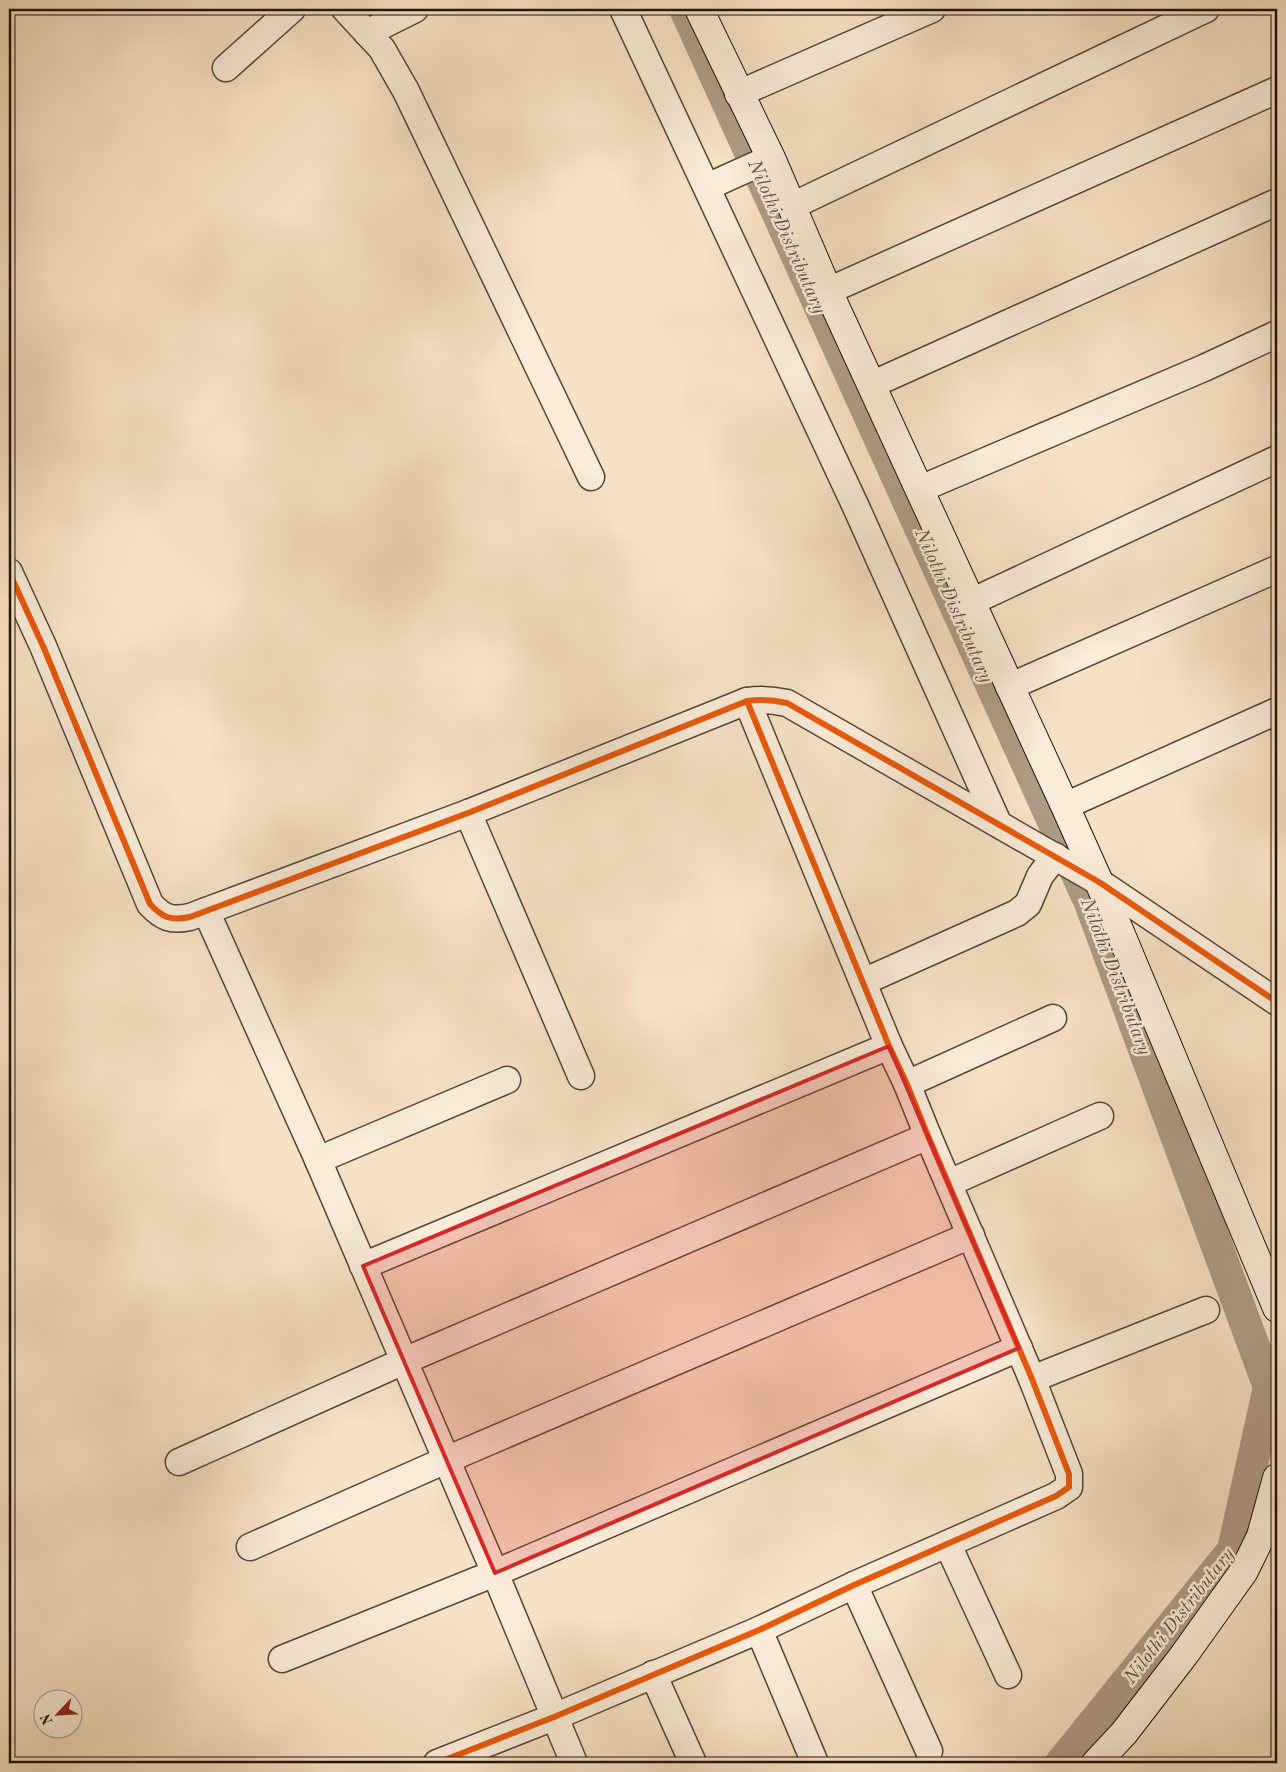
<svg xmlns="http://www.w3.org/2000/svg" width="1286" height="1772" font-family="'Old Standard TT',serif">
  <rect width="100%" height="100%" fill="#f7e2c4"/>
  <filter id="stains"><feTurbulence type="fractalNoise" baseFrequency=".004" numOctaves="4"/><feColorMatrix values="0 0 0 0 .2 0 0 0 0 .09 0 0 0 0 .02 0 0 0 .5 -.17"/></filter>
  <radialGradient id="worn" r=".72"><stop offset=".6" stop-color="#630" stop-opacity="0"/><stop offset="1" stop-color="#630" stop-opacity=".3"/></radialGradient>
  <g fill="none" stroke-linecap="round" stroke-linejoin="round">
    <path stroke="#ae9b84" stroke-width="32" d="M685 9 1090 903 1269 1387 1233 1550 1061 1763"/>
    <g stroke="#564637" stroke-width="29">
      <g id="street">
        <path d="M345 9 382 49 406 91 591 477"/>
        <path d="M623 9 856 507 998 823"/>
        <path d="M367 33 415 9"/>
        <path d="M226 68 292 9"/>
        <path d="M738 94 932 9"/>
        <path d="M707 187 771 158"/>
        <path d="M792 206 1206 9"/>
        <path d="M828 291 1277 90"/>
        <path d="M871 385 1277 202"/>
        <path d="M920 489 1204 368 1277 334"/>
        <path d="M9 572 43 646 150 904C163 918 171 921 190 917L468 813 747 701C761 699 773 700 787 703L1099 882 1277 1002"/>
        <path d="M971 602 1277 459"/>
        <path d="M1009 687 1277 569"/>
        <path d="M1065 806 1277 711"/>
        <path d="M468 813 581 1076"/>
        <path d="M206 911 318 1160 495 1573 574 1763"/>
        <path d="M863 982 1017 913 1028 904 1040 876 1055 856"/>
        <path d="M907 1084 1053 1018"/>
        <path d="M318 1160 507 1080"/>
        <path d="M949 1183 1100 1116"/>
        <path d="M363 1266 889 1046"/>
        <path d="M1032 1379 1206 1310"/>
        <path d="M179 1462 404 1361 928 1136"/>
        <path d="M948 1545 1008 1675"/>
        <path d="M250 1547 446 1460 971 1235"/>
        <path d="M854 1585 929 1751"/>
        <path d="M759 1630 815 1763"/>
        <path d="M282 1659 495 1573 1019 1348"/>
        <path d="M653 1674 693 1763"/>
        <path d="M437 1763 554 1717 759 1630 854 1585 1056 1496 1069 1487V1474L1032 1379 928 1136 907 1084 889 1046 747 701"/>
      </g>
    </g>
    <g stroke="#211208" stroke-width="30">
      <g id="secondary">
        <path d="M699 9 771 158 828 291 1065 806 1099 882 1277 1308"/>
        <path d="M1096 1763 1124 1733 1184 1655 1244 1571 1261 1536 1277 1478"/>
      </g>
    </g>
    <use href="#street" stroke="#faecd9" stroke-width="26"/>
    <use href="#secondary" stroke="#faecd9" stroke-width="28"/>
    <g stroke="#faecd9" stroke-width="9">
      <g id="cycleway">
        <path d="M9 572 43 646 150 904C163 918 171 921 190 917L468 813 747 701C761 699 773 700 787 703L1099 882 1277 1002"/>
        <path d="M437 1763 554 1717 759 1630 854 1585 1056 1496 1069 1487V1474L1032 1379 928 1136 907 1084 889 1046 747 701"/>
      </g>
    </g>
    <use href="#cycleway" stroke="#e8590c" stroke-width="6"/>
  </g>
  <path fill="#d62828" fill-opacity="0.2" stroke="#d62828" stroke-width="4" stroke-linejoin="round" d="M889 1046 1019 1348 495 1573 363 1266Z"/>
  <g text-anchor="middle" stroke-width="5" stroke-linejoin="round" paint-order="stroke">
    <g font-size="19" font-style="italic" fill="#605040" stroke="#faecd9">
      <text transform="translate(788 236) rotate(66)" y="7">Nilothi Distributary</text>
      <text transform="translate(955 605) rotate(66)" y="7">Nilothi Distributary</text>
      <text transform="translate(1117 976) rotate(69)" y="7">Nilothi Distributary</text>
      <text transform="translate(1178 1615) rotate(-52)" y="7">Nilothi Distributary</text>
    </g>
  </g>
  <rect width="1286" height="1772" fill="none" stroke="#f7e2c4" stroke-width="30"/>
  <rect x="10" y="10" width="1266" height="1752" fill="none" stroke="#211208" stroke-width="2.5"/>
  <rect x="15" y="15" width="1256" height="1742" fill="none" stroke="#211208"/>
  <g transform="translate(58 1714) rotate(245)"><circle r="24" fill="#faecd9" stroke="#a39585"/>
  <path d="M0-4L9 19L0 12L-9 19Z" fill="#8f2418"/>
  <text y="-8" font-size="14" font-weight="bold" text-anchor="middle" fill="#211208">N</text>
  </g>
  <rect width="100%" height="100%" filter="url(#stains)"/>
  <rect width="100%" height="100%" fill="url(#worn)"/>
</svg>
